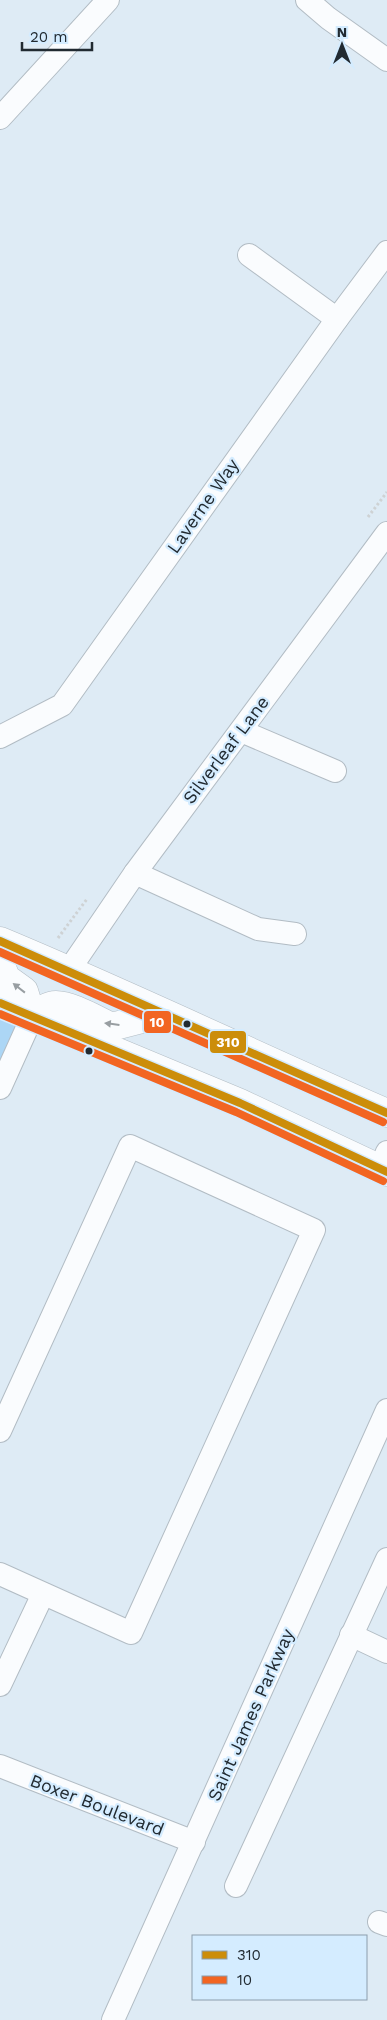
<svg xmlns="http://www.w3.org/2000/svg" width="387" height="2020" font-family="'Work Sans',sans-serif">
  <rect width="100%" height="100%" fill="#deebf5"/>
  <path fill="#acd6f5" d="M0 1003 32 1017 0 1088Z"/>
  <g fill="none" stroke-linecap="round" stroke-linejoin="round">
    <g stroke="#b2bcc4" stroke-width="24">
      <g id="minor">
        <path d="M307 0 328 18 387 60"/>
        <path d="M0 118 108 0"/>
        <path d="M249 255 337 319"/>
        <path d="M241 731 335 771"/>
        <path d="M0 737 62 705 337 319 387 252"/>
        <path d="M135 873 258 929 295 934"/>
        <path d="M69 970 135 873 387 533"/>
        <path d="M0 1088 32 1017"/>
        <path d="M380 1169 387 1152"/>
        <path d="M0 1431 130 1146 314 1230 131 1633 0 1574"/>
        <path d="M351 1635 387 1652"/>
        <path d="M0 1685 43 1594"/>
        <path d="M0 1766 194 1842"/>
        <path d="M236 1886 387 1559"/>
        <path d="M379 1922 387 1925"/>
        <path d="M113 2020 387 1410"/>
      </g>
    </g>
    <g stroke="#b2bcc4" stroke-width="29">
      <g id="major">
        <path d="M0 941C130 995 258 1057 387 1113"/>
        <path d="M0 963 6 978 24 991 32 1017"/>
        <path d="M0 1003 240 1103 387 1172"/>
        <path d="M32 1017C39 1012 47 1005 56 1005 71 1005 95 1019 108 1025L115 1026 150 1017 171 1018"/>
      </g>
    </g>
    <g stroke="#ced2d4" stroke-width="3" stroke-dasharray="2.5 2.5" stroke-linecap="butt">
      <path d="M368 517 387 492"/>
      <path d="M58 938 87 899"/>
    </g>
    <use href="#minor" stroke="#fafcfe" stroke-width="22"/>
    <use href="#major" stroke="#fafcfe" stroke-width="28"/>
    <g stroke="#d4ecff" stroke-width="11">
      <g id="bus-1">
        <path d="M0 941 387 1113"/>
        <path d="M0 1003 240 1103 387 1172"/>
      </g>
    </g>
    <g stroke="#d4ecff" stroke-width="11">
      <g id="bus-2">
        <path d="M0 952 383 1122"/>
        <path d="M0 1014 236 1112 383 1181"/>
      </g>
    </g>
    <use href="#bus-1" stroke="#cc8d0a" stroke-width="8"/>
    <use href="#bus-2" stroke="#f26522" stroke-width="8"/>
  </g>
  <defs><path id="oneway-solid" d="M-6-.8H1V-3.2L6.5 0L1 3.2V.8H-6Z" transform="scale(1.25)"/></defs>
  <g fill="#989ea2">
    <use href="#oneway-solid" transform="translate(19 988) rotate(-142)"/>
    <use href="#oneway-solid" transform="translate(112 1024) rotate(-173)"/>
  </g>
  <g fill="#212a31" stroke="#d4ecff" stroke-width="2">
    <circle cx="187" cy="1024" r="4.5"/>
    <circle cx="89" cy="1051" r="4.5"/>
  </g>
  <g text-anchor="middle" stroke-width="4.5" stroke-linejoin="round" paint-order="stroke">
    <g font-size="18" fill="#212a31" stroke="#d4ecff">
      <text transform="translate(203 506) rotate(-55)" y="6">Laverne Way</text>
      <text transform="translate(226 750) rotate(-53)" y="6">Silverleaf Lane</text>
      <text transform="translate(251 1715) rotate(-66)" y="6">Saint James Parkway</text>
      <text transform="translate(97 1805) rotate(21)" y="6">Boxer Boulevard</text>
    </g>
  </g>
  <g stroke="#d4ecff" stroke-width="2">
    <rect x="143" y="1010" width="29" height="24" rx="5" fill="#f26522"/>
    <rect x="209" y="1030" width="38" height="24" rx="5" fill="#cc8d0a"/>
  </g>
  <g font-size="14" text-anchor="middle" font-weight="bold" fill="#fff">
    <text x="157" y="1027">10</text>
    <text x="228" y="1047">310</text>
  </g>
  <rect x="192" y="1935" width="175" height="65" fill="#d4ecff" stroke="#8c9ead"/>
  <rect x="202" y="1951" width="25" height="8" fill="#cc8d0a" stroke="#8c9ead"/>
  <text x="237" y="1960" font-size="15" fill="#212a31">310</text>
  <rect x="202" y="1976" width="25" height="8" fill="#f26522" stroke="#8c9ead"/>
  <text x="237" y="1985" font-size="15" fill="#212a31">10</text>
  <g transform="translate(342 45)" stroke="#d4ecff" stroke-width="4" paint-order="stroke">
  <path d="M0-4L9 19L0 12L-9 19Z" fill="#212a31"/>
  <text y="-8" font-size="14" font-weight="bold" text-anchor="middle" fill="#212a31">N</text>
  </g>
  <path d="M22 42v8h70v-8" fill="none" stroke="#212a31" stroke-width="2.5"/>
  <text x="30" y="42" font-size="15" fill="#212a31" stroke="#d4ecff" stroke-width="4" paint-order="stroke">20 m</text>
</svg>
